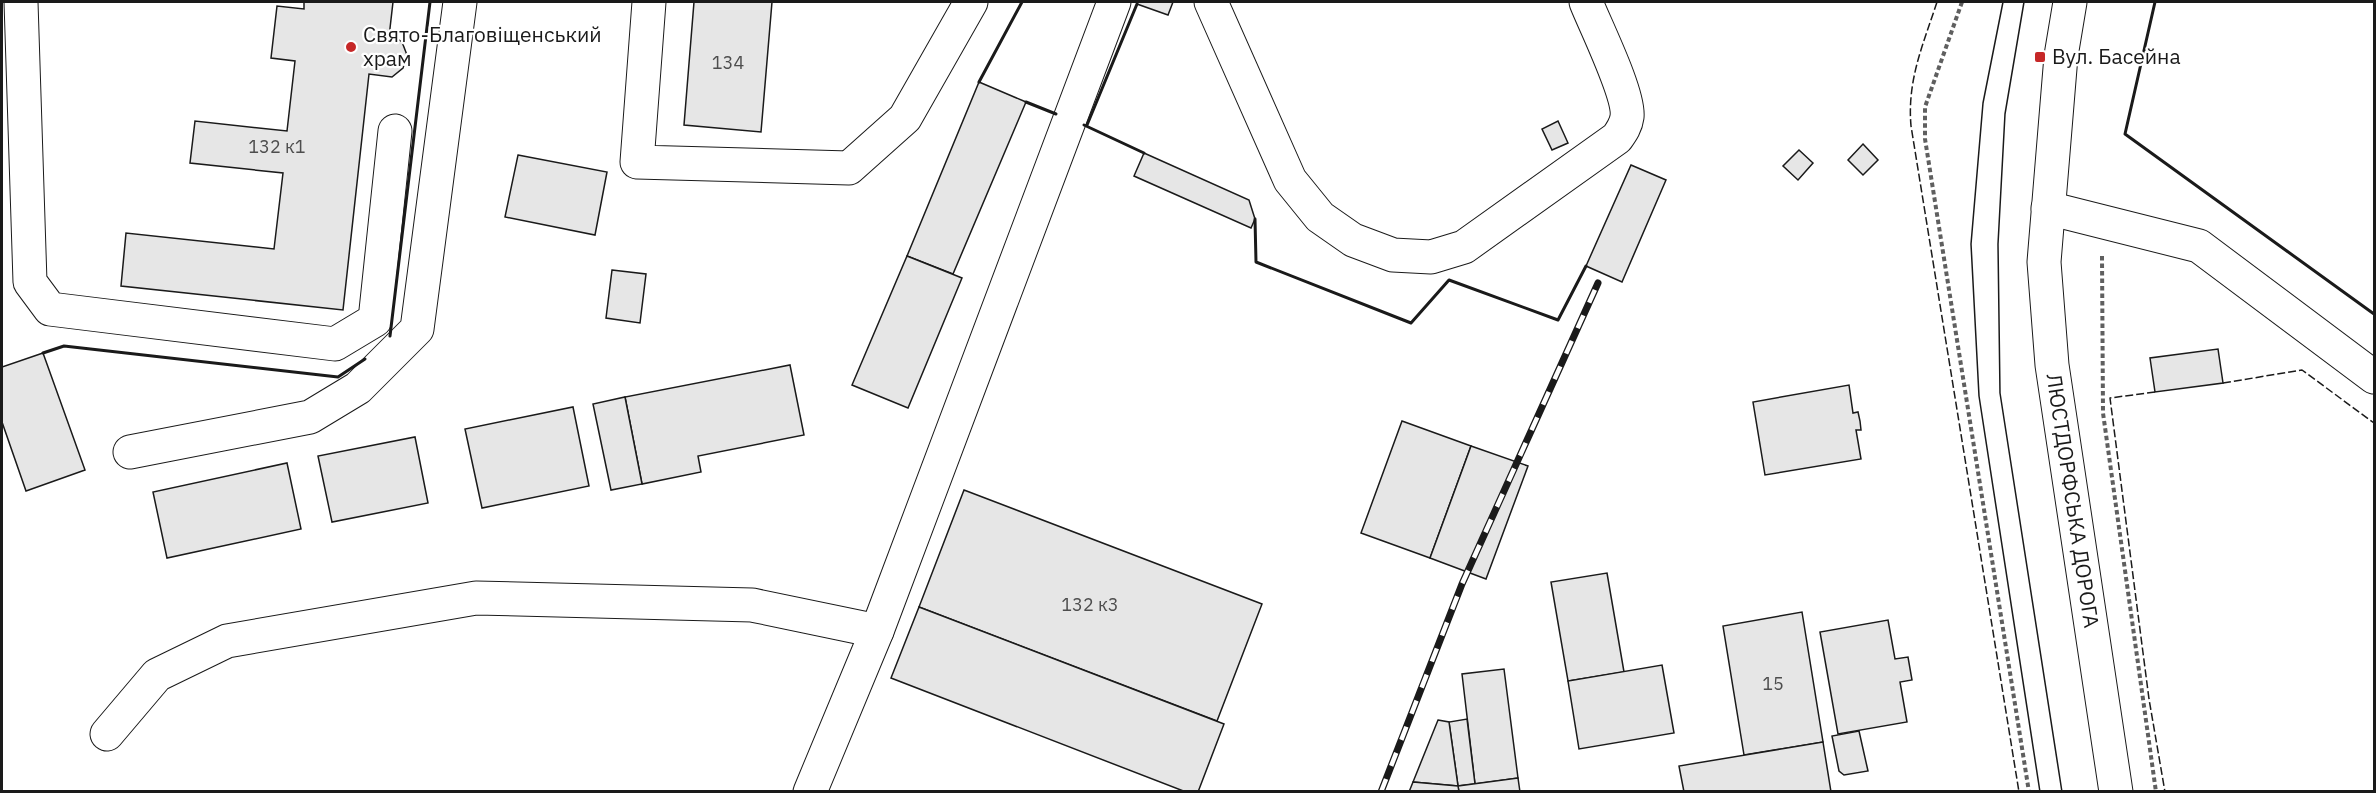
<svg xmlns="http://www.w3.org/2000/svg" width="2376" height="793" font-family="'IBM Plex Sans',sans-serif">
  <rect width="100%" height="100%" fill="#fff"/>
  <g fill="#e6e6e6" stroke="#1a1a1a" stroke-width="1.5">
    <path d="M304 2H393L389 37 396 38 402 42 407 55 403 68 392 77 369 74 343 310 121 286 126 233 274 249 283 173 190 163 195 121 287 131 295 61 271 58 277 6 304 9Z"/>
    <path d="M694 2H772L761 132 684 125Z"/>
    <path d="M1138 2H1173L1168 15 1137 4Z"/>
    <path d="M979 82 1026 102 953 274 907 256Z"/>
    <path d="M1558 121 1568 143 1552 150 1542 129Z"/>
    <path d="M1863 144 1878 160 1863 175 1848 160Z"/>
    <path d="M1799 150 1813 163 1798 180 1783 166Z"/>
    <path d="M1144 153 1249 200 1255 219 1251 228 1134 176Z"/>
    <path d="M518 155 607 172 595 235 505 217Z"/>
    <path d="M1631 165 1666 180 1622 282 1586 266Z"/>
    <path d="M907 256 962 278 908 408 852 385Z"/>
    <path d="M612 270 646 274 640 323 606 318Z"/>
    <path d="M2218 349 2223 383 2155 392 2150 358Z"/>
    <path d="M43 353 85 470 26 491 2 422V367Z"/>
    <path d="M790 365 804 435 698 456 701 472 642 484 625 397Z"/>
    <path d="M1849 385 1853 413 1858 412 1860 421 1861 430H1856L1861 459 1765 475 1753 402Z"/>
    <path d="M625 397 642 484 611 490 593 404Z"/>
    <path d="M573 407 589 486 482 508 465 429Z"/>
    <path d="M1402 421 1471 446 1430 558 1361 533Z"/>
    <path d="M415 437 428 503 332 522 318 456Z"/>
    <path d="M1471 446 1528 466 1486 579 1430 558Z"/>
    <path d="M287 463 301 529 167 558 153 492Z"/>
    <path d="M964 490 1262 604 1217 721 919 607Z"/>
    <path d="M1607 573 1624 672 1568 681 1551 582Z"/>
    <path d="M919 607 1224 724 1198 792H1186L891 678Z"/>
    <path d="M1802 612 1823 742 1744 755 1723 626Z"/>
    <path d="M1888 620 1895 659 1908 657 1912 680 1900 682 1907 722 1838 734 1820 632Z"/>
    <path d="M1662 665 1674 733 1579 749 1568 681Z"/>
    <path d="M1504 669 1518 778 1475 784 1462 674Z"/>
    <path d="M1467 719 1475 784 1458 786 1449 722Z"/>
    <path d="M1438 720 1449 722 1458 786 1413 782Z"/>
    <path d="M1859 731 1868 771 1844 775 1839 771 1832 736Z"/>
    <path d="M1823 742 1831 792H1684L1679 766Z"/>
    <path d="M1518 778 1520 792H1459L1458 786Z"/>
    <path d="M1413 782 1458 786 1459 792H1409Z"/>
  </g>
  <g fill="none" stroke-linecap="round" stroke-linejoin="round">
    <g stroke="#1a1a1a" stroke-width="35">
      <g id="minor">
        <path d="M21 2 30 282 50 309 335 344 375 320 395 131"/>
        <path d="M649 2 637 162 849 168 905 118 971 2"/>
        <path d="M1211 2 1290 180 1320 217 1353 240 1393 255 1431 257 1464 247 1617 138C1622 131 1626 125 1627 117 1630 95 1595 25 1586 2"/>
        <path d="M2048 208 2199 246 2374 377"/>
        <path d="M130 452 310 417 358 388 417 329 460 2"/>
        <path d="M107 734 157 675 227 641 476 598 752 605 877 631"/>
        <path d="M810 792 877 631 1114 2"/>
      </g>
    </g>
    <g stroke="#1a1a1a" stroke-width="35">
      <g id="major">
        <path id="s1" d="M2070 2 2061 56 2044 262 2052 365 2116 792"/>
      </g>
    </g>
    <g stroke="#5f5f5f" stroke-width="4" stroke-dasharray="4.5 3" stroke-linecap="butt">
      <path d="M1962 2 1925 107V139L2029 792"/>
      <path d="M2102 256 2103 413 2156 792"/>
    </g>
    <use href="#minor" stroke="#fff" stroke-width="33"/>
    <use href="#major" stroke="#fff" stroke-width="33"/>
    <g stroke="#1a1a1a" stroke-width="1.5">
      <path d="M2003 2 1983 103 1971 244 1979 396 2040 792"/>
      <path d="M2024 2 2005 114 1998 244 2000 393 2062 792"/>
    </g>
    <g stroke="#1a1a1a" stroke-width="7">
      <path id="rail" d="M1381 792 1462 584 1598 283"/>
    </g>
    <use href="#rail" stroke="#fff" stroke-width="4.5" stroke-dasharray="14" stroke-linecap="butt"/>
    <g stroke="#1a1a1a" stroke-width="1.5" stroke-dasharray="8 3" stroke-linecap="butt">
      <path d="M1937 2C1923 45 1907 80 1911 126L2019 792"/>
      <path d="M2223 383 2302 370 2374 423"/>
      <path d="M2155 392 2110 398 2149 699 2165 792"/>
    </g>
    <g stroke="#1a1a1a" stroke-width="3">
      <path d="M2155 2 2125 134 2374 314"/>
      <path d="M979 82 1022 2"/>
      <path d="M1026 102 1056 114"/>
      <path d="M1084 125 1144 153"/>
      <path d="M1087 125 1137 4"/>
      <path d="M1255 219 1256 262 1411 323 1449 280 1558 320 1586 266"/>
      <path d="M390 336 430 2"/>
      <path d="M43 353 64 346 338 377 365 359"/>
    </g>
  </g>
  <g fill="#c62828" stroke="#fff" stroke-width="2">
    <circle cx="351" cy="47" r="6"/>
    <rect x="2034" y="51" width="12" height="12" rx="3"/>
  </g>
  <g text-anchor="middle" stroke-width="4.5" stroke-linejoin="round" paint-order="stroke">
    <g font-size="18" fill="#4d4d4d">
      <text x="728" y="69">134</text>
      <text x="277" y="153">132 к1</text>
      <text x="1090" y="611">132 к3</text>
      <text x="1773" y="690">15</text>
    </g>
    <g font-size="21" fill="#1a1a1a" stroke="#fff" text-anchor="start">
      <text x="363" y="42">Свято-Благовіщенський<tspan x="363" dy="24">храм</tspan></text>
      <text x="2052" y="64">Вул. Басейна</text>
    </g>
    <g font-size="21" fill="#1a1a1a" stroke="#fff">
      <text dy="7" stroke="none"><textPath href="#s1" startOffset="502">ЛЮСТДОРФСЬКА ДОРОГА</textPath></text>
    </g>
  </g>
  <rect width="2376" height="793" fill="none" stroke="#1a1a1a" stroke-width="6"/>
</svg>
